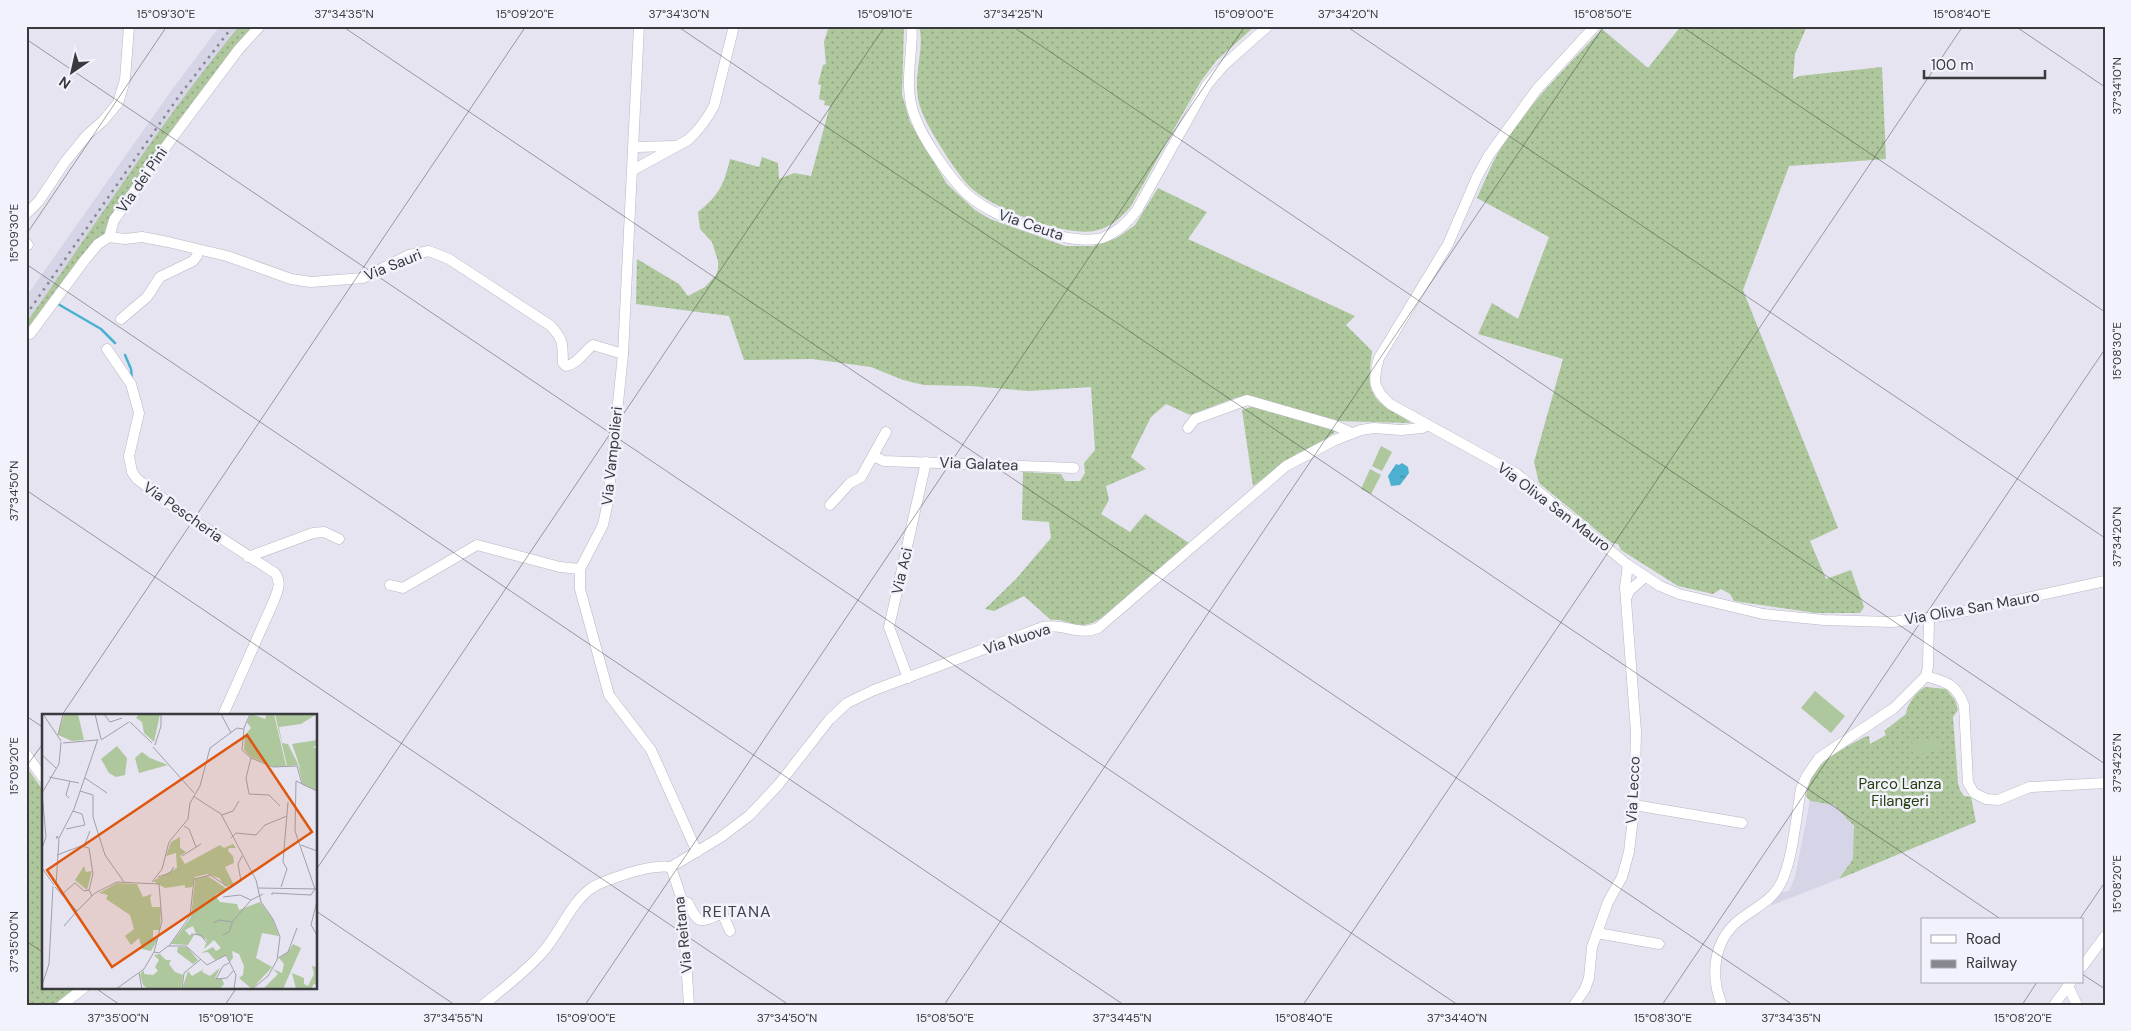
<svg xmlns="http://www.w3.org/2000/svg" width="2131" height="1031" font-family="'DM Sans',sans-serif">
  <defs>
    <pattern id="grass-dots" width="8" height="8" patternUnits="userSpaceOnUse" patternTransform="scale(1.25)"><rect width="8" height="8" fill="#aec79c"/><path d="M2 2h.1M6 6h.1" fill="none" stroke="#8fa381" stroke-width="1.8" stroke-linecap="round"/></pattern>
    <pattern id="water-ripples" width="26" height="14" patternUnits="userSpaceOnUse" patternTransform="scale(1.25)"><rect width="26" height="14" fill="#4cb0d1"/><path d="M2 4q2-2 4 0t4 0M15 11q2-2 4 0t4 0" fill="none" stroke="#4090ab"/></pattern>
  </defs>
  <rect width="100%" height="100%" fill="#e5e4f0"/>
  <g fill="#d6d5e8">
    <path d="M220 26H239L139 161 26 323V297L171 91Z"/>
    <path d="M1810 801 1834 805 1843 815 1849 819 1855 830 1853 859 1839 879 1770 906 1782 892 1789 891 1795 877Z"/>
  </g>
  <g fill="url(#grass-dots)">
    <path d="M239 26H254L108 231 26 331V323C96 224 162 120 239 26Z"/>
    <path d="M829 26H904L902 94 910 122 947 184 975 210 990 219 1065 246H1093L1117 238 1135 225 1158 188 1207 212 1188 239 1355 316 1346 325 1372 351C1370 376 1363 391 1387 408 1395 414 1404 417 1411 423L1334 421 1247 395 1232 399 1190 415 1166 404 1151 417 1131 457 1146 469 1106 486 1109 500 1101 514 1130 532 1145 514 1189 543C1167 562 1113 617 1089 624 1075 628 1064 618 1051 620L1024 596 994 611 985 609 1016 579 1051 538 1049 522 1022 520 1023 472 1061 474 1065 481H1080L1085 473 1084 463 1095 450 1091 387 1029 391 971 386 924 385 903 380 871 367 812 359 744 360 729 316 636 304 637 259 679 284 688 296 705 287 716 275 718 269V261L712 242 700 229 698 212C719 195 724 185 730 159L759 167 762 157 778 163 779 179 794 173 811 176 830 106 824 105 825 101 819 99 821 85 818 84 823 65 826 64 824 42Z"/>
    <path d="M919 26H1255L1217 60 1201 81 1131 206C1121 218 1110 228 1094 231 1064 237 994 209 971 188 958 176 929 130 922 112 909 81 926 53 919 26Z"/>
    <path d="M1681 26H1807L1795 54 1793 79 1799 76 1882 67 1886 159 1789 166 1743 290 1838 528 1810 541 1826 579 1851 570 1864 607 1860 613H1816L1734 601 1730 594 1721 589 1713 594 1678 586 1621 550 1618 544 1612 543 1539 483 1534 462 1563 359 1478 334 1492 303 1518 319 1549 237 1477 198C1484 183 1490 167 1498 153 1525 107 1566 68 1602 29L1648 68Z"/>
    <path d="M1251 407H1259L1336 431 1315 448 1298 453 1253 486 1242 410Z"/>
    <path d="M1925 687 1946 689 1955 700 1958 710 1953 717 1958 783 1960 790 1964 796 1971 797 1976 822 1839 879 1853 859 1854 826 1834 805 1810 801 1806 796C1812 762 1836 753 1864 737L1869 736 1870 744 1886 735 1884 731 1906 714C1907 704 1916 692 1925 687Z"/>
    <path d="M26 766 42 789 41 797 44 802V987H80L53 1005H26Z"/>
  </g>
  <g fill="#aec79c">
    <path d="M1381 446 1392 452 1382 471 1372 466Z"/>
    <path d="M1370 469 1381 475 1371 494 1361 489Z"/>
    <path d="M1815 691 1845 716 1831 733 1801 708Z"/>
    <path d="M1941 738 1942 751 1913 754 1912 740Z"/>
  </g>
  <path fill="url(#water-ripples)" d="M1402 463 1408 467 1409 473 1400 485 1391 486 1388 476 1396 464 1399 465Z"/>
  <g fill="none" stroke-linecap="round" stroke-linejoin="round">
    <g stroke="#4cb0d1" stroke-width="2.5">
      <path d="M58 304 101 329 115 343"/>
      <path d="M125 355 131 369 132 379"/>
    </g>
    <g stroke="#b8b7c2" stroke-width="11">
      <g id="minor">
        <path d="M639 26 623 354 608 501 603 525 580 569V589L609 695 651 750 697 852"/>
        <path d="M911 26C913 33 911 42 911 49 909 72 906 95 915 117 923 139 950 179 968 195 992 217 1069 247 1102 238 1117 233 1128 222 1137 210L1207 85 1224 65 1268 26"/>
        <path d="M1595 26 1537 89 1489 155 1477 177 1448 244 1379 358C1373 380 1372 388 1390 404L1517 474 1628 565 1660 586 1679 594 1763 614 1824 620 1892 622 1948 615 2105 581"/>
        <path d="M635 147 675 146"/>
        <path d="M633 170 688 140C699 130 707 119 714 106L734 26"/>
        <path d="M26 214 39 201 65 162 87 135 103 121 118 103 125 80 129 26"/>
        <path d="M109 237 125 239 142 237 168 242 227 256 291 279 311 282 363 278 409 255 429 251 449 259 551 326C565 342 562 344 563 363L566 366C579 363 583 352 593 345L623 354"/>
        <path d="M26 243 28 245"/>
        <path d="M121 319 147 297 160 277 193 261 197 256 198 250"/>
        <path d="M30 334 84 261 98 244 109 237 114 220 167 145 239 49 260 26"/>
        <path d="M107 349 131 384 139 413 129 456 132 472 137 479 181 512 275 573C283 583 276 595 272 605L223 715"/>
        <path d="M1188 428 1195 419 1247 400 1334 425 1352 433"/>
        <path d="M873 456 884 461 1074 468"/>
        <path d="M830 505 850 483 861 477 886 432"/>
        <path d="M248 557 313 533 324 532 339 539"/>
        <path d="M390 585 403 588 477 545 560 567 580 569"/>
        <path d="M1626 599 1629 591 1645 577"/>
        <path d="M1926 676C1946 682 1956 684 1964 705L1968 783 1974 793 1986 799 1998 800 2030 787 2105 783"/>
        <path d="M908 678 889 627 926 462"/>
        <path d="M26 754 44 779"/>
        <path d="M1634 805 1742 823"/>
        <path d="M671 867 721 837 750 815 779 784 829 720 847 703 874 690 1043 627C1064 623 1078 636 1098 628L1286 466 1335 440 1361 430 1374 428 1401 430 1422 428 1428 425"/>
        <path d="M671 867 682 900 689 1005"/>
        <path d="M682 900 688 903C698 924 700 923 720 914L723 915 730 931"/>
        <path d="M1597 933 1659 944"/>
        <path d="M2082 967 2105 936"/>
        <path d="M2068 986 2077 1005"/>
        <path d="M62 1005 85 987"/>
        <path d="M483 1005C503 989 524 973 541 954 559 935 571 901 593 887 604 881 617 877 629 873 642 869 657 865 671 867"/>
        <path d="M1574 1005 1585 989 1589 978 1592 947 1597 933 1608 902 1622 877 1629 852 1634 809 1636 732 1625 587 1628 565"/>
        <path d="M1722 1005C1710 976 1713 942 1738 921 1754 908 1771 902 1781 883 1793 859 1796 816 1801 789L1806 777 1819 758 1894 708 1926 676 1928 667 1929 618"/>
        <path d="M2054 1005 2071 982"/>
      </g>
    </g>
    <use href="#minor" stroke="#fff" stroke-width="10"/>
    <path stroke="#87878f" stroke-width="2.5" stroke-dasharray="2.5 5" stroke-linecap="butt" d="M26 315 179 96 233 26"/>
  </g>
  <path fill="none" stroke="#39393e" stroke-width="1" stroke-opacity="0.45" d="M342 26 1793 1005M677 26 2002 920M1012 26 2105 764M1346 26 2105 538M1681 26 2105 312M2015 26 2105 87M26 39 1458 1005M26 235 167 26M26 264 1124 1005M26 490 789 1005M62 715 526 26M26 716 44 728M26 767 44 742M316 870 885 26M316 911 455 1005M2079 920 2105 882M26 941 44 953M2082 974 2105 989M94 987 120 1005M225 1005 237 987M585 1005 1245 26M944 1005 1604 26M1303 1005 1963 26M1662 1005 2105 349M2022 1005 2037 982"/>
  <g text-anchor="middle" stroke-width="5" stroke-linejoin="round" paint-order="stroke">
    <g font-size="15" fill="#39393e" stroke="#f2f2fd">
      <text transform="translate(142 180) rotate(-55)" y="5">Via dei Pini</text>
      <text transform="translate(1031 225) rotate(19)" y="5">Via Ceuta</text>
      <text transform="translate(393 265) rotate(-22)" y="5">Via Sauri</text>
      <text transform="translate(612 456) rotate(-84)" y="5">Via Vampolieri</text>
      <text transform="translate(979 464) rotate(2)" y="5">Via Galatea</text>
      <text transform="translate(1554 507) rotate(37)" y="5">Via Oliva San Mauro</text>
      <text transform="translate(183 512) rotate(35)" y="5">Via Pescheria</text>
      <text transform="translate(902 571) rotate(-77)" y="5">Via Aci</text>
      <text transform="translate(1972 608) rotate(-10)" y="5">Via Oliva San Mauro</text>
      <text transform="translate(1017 639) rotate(-18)" y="5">Via Nuova</text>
      <text transform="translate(1633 790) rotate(-87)" y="5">Via Lecco</text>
      <text transform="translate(683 935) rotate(-96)" y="5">Via Reitana</text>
    </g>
    <g font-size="15" fill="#263e0c" stroke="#f2f2fd">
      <text x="1900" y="789">Parco Lanza<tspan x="1900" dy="17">Filangeri</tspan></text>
    </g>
    <g font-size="16" letter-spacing="1" fill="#42424b" stroke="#f2f2fd">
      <text x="737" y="917">REITANA</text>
    </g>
  </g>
  <g transform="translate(42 714)">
    <rect width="275" height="275" fill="#e5e4f0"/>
    <path d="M97 0H118L112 28 102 19 100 8 94 4ZM209 0 223 5 225 0H232L244 52 232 53 209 43 202 36 203 21 209 14 205 8ZM233 0H275L259 10 237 13 240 29 246 30 259 56 250 30 275 26V32L271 33 275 35V77L261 71 256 51 245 52ZM100 38 108 44 126 51 97 59 93 44ZM138 123V134L144 138 138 142 143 150 178 131 182 134 191 130 194 134H187L186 137 191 142 192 149 183 153 192 171 183 172 177 164 165 160 153 163 150 173 143 174V171L123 174 111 167 135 154 134 139 124 142 129 128ZM42 152 44 158 50 157 45 176 33 166ZM166 162 185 175 173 181 178 188 195 190 197 196 218 188 230 204 237 222 220 219 214 244 230 253 210 275 197 264 201 261 202 252 197 240 190 237 191 244 188 248 185 241 173 246 166 238 159 239 171 233 174 237 179 234 172 226 162 235 165 226 154 220 151 212 143 216 147 221H152L146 231 129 230 149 203 153 165ZM75 169 95 170 101 183 110 180 108 184 110 193H119L118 216H111V224L116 225 109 237 100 235 97 224 89 231 83 222 92 215 88 201 64 185 66 181 57 179ZM251 230 259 234 241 275H221L236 260 231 255 240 259 242 250 237 244 246 238ZM136 233H145L156 246 151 250 135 238ZM118 240 124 246H129L127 250 133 258 141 261 139 275H106L101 271 98 260 102 256V260L111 261 116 257 113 253 117 246 112 241ZM270 252 275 253V271L272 270 269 275H254L250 259 262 264V270L266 272 272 260ZM178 254 173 264 180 265 182 270 178 275H140L146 257 150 262 162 255 160 258 168 262Z" fill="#aec79c"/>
    <path d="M22 0H36L42 26 30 27 16 21Z" fill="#aec79c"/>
    <path d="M75 32 85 44 83 61 74 63 67 59 59 45Z" fill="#aec79c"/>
    <path fill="none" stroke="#a0a0a9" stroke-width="1" d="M1 0 19 27M53 0 59 25M62 0 68 8 80 4M179 0 189 19M208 0 202 14 200 36 209 44 231 53 255 52 260 70M88 8 110 29M16 21 21 0M59 26 87 8M21 29 55 26M113 31 119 12V0M111 33 152 79M0 41 14 54M209 44 204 64 207 80 227 81 238 92M7 63 37 69M43 64 65 79M254 67 253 117 273 175M254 67 275 77M38 77 51 81V103L63 141 82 168M151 82 179 100 214 166 219 188 231 205 238 223 235 246 226 262 210 275M27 84 24 81 28 67M180 101 191 97 197 87M142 112 147 115 154 133M24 115 43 111 40 100 31 97M17 124H14L15 122 17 124 32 95 56 25M189 124 194 119 214 121 223 111 245 102M259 131 275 137M42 132 48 117M0 134 4 123 0 79 17 50 19 28M15 141 39 132 47 134 51 160 47 176 50 182M140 142 159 130M0 154 12 171M116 163 128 159 132 153M110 168 120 155 127 128 146 105 148 89 158 72 168 34 195 14 201 15M14 171 17 125M13 173 35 197 53 179 75 168 117 170 120 207 112 238 102 255 74 275M239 173 245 155 241 148 246 88M216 174 275 175M19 181 33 169 42 177 47 176M230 181V179L269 181 273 175M181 183 198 181 209 186 221 180M275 187 269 211 275 221M171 209 177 206 190 208M22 212 35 197M149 220 159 221 164 228M180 221 187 218 191 207 209 186M127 232 148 202 152 165 168 161 188 174 199 167 196 150 200 142M112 238 117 239 126 232H144L165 251 184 241 194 261 192 275M236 244 246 238 255 214M187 249 181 252 174 265 185 264 191 257M97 259 100 275M0 271 7 250 11 172M140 275 142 259 159 245"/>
    <path fill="#df570e" fill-opacity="0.15" stroke="#df570e" stroke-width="2.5" d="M205 21 270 118 70 253 5 156Z"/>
    <rect width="275" height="275" fill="none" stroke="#39393e" stroke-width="2.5"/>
  </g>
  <rect width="2131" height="1031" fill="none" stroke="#f2f2fd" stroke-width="55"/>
  <rect x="1921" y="918" width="162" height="65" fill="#f2f2fd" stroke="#a8a8b1"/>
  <rect x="1931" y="935" width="25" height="8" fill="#ffffff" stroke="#a8a8b1"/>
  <text x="1966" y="944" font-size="15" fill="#39393e">Road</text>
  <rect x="1931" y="960" width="25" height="8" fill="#87878f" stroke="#a8a8b1"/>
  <text x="1966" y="968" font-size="15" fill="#39393e">Railway</text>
  <g transform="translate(72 72) rotate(214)" stroke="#f2f2fd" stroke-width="4" paint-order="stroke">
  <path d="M0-4L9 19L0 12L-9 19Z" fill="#39393e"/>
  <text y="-8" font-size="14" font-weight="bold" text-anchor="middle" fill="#39393e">N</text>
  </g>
  <path d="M1924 70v8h121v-8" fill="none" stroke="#39393e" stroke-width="2.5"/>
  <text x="1931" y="70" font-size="15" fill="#39393e" stroke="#f2f2fd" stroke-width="4" paint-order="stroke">100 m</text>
  <rect x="28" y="28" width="2076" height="976" fill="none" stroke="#39393e" stroke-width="2"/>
  <g font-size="12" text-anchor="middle" fill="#39393e">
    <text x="166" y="18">15°09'30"E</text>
    <text x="344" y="18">37°34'35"N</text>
    <text x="525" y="18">15°09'20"E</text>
    <text x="679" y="18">37°34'30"N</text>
    <text x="885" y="18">15°09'10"E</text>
    <text x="1013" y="18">37°34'25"N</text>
    <text x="1244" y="18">15°09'00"E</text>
    <text x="1348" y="18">37°34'20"N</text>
    <text x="1603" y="18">15°08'50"E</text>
    <text x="1962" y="18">15°08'40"E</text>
    <text transform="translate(2117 86) rotate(-90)" y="4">37°34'10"N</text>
    <text transform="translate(14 233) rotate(-90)" y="4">15°09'30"E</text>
    <text transform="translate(2117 351) rotate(-90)" y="4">15°08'30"E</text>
    <text transform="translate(14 491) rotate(-90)" y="4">37°34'50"N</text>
    <text transform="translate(2117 537) rotate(-90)" y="4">37°34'20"N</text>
    <text transform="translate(2117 763) rotate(-90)" y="4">37°34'25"N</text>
    <text transform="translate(14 766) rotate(-90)" y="4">15°09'20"E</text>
    <text transform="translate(2117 884) rotate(-90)" y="4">15°08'20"E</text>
    <text transform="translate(14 942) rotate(-90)" y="4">37°35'00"N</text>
    <text x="118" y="1022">37°35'00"N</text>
    <text x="226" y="1022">15°09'10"E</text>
    <text x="453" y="1022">37°34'55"N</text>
    <text x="586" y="1022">15°09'00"E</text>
    <text x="787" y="1022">37°34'50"N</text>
    <text x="945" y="1022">15°08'50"E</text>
    <text x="1122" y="1022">37°34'45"N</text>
    <text x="1304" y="1022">15°08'40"E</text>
    <text x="1457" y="1022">37°34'40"N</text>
    <text x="1663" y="1022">15°08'30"E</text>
    <text x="1791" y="1022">37°34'35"N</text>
    <text x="2023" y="1022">15°08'20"E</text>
  </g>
</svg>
